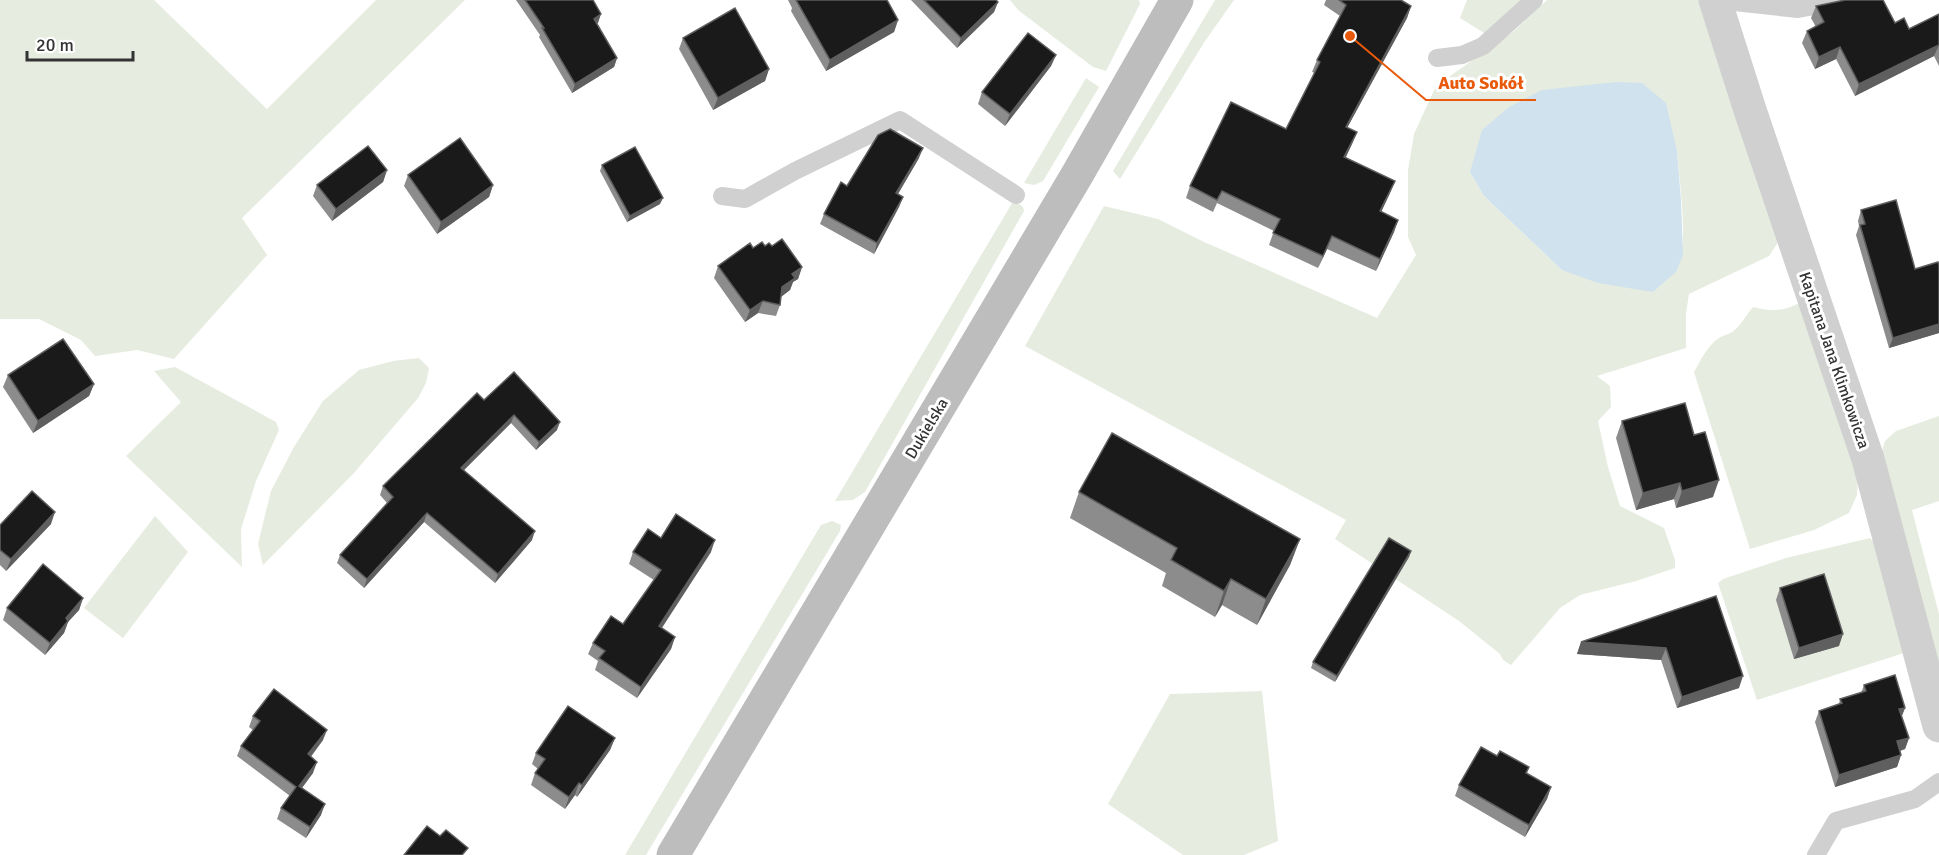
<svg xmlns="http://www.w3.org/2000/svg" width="1939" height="855" font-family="Signika,sans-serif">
  <rect width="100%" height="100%" fill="#fff"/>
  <g fill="#e6ecdf" fill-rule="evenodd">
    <path d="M0 0H154L267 109 376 0H465L242 218 267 255 174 359 137 350 95 356 81 340 39 319H0Z"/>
    <path d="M1010 0H1139L1140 4 1106 71 1093 67 1018 10Z"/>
    <path d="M1215 0H1234L1205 41 1120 179 1113 171Z"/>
    <path d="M1467 0H1524L1489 36 1460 18Z"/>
    <path d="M1547 0H1710L1780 239 1769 256 1689 294 1686 313V348L1597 376 1610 386 1611 407 1598 421 1608 467 1620 506 1664 528 1675 560V568L1636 581 1580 595 1560 608 1511 665 1503 660 1500 654 1459 621 1335 539 1346 520 1025 346 1104 206 1158 219 1202 241 1377 318 1416 255 1408 237V170L1414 134 1436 86 1514 31ZM1677 151C1679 179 1690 248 1676 270 1671 278 1660 285 1653 292L1562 270 1484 196 1470 172Z"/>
    <path d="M1086 78 1099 87 1043 181 1034 185 1024 183Z"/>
    <path d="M1014 200 1023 207 1024 211 865 492 853 500 835 501Z"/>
    <path d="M1806 300 1858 474 1857 495 1849 513 1814 530 1750 549 1694 372C1701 360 1707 346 1719 338 1723 335 1728 335 1732 332 1741 326 1746 315 1753 307 1776 313 1786 310 1806 300Z"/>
    <path d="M419 358 429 368 426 383 418 398 353 474 263 565 258 544 271 491 294 447 323 401 359 370 393 361Z"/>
    <path d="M175 367 276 422 279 430 256 481 241 529 242 567 126 456 181 402 154 371Z"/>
    <path d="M1939 416V501L1912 510 1939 614V679L1878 464 1885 441 1896 431Z"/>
    <path d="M155 516 188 552 123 638 84 608Z"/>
    <path d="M832 521 841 525 840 531 646 855H625L821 525Z"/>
    <path d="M1870 538 1881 550 1904 653 1757 700 1718 583 1723 579 1786 558Z"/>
    <path d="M1262 691 1278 841 1244 855H1183L1108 804 1170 694Z"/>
  </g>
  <path fill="#cfe2ee" d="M1617 82 1642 83 1666 103 1677 151 1681 200 1683 255 1676 272 1653 292 1598 283 1562 270 1484 196 1470 172 1482 130 1509 107 1542 90Z"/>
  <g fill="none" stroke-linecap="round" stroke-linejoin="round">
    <g stroke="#d0d0d0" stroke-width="18">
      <path d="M1715 0 1798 9 1847 0"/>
      <path d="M1437 58 1462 55 1483 46 1534 0"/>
      <path d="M722 196 745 199 795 171 900 120 1016 195"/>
      <path d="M1816 855 1836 821 1915 799 1939 782"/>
    </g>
    <path stroke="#d0d0d0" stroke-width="33" d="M1715 0 1750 110 1868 459 1939 726"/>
    <path stroke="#bdbdbd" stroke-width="33" d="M673 855 1077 175 1177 0"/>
  </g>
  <g fill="#8c8c8c">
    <path d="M516 0H593L598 23H597L617 58 614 67 572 93 539 37 540 35Z"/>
    <path d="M788 0H887L898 20 894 32 826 71 791 11 792 8Z"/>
    <path d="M911 0H996L998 2 994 12 957 48Z"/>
    <path d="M1326 0H1401L1411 6 1407 18 1347 128 1357 132 1352 144 1346 157 1390 193 1381 212 1398 220 1394 232 1376 271 1327 249 1318 268 1269 245 1274 231 1217 203 1213 212 1186 198 1190 186 1286 129 1315 73 1312 72 1317 60 1340 16 1324 5Z"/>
    <path d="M1816 6 1895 23 1909 29 1939 14V66L1934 56 1855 96 1836 59 1815 69 1802 43 1807 31 1816 27 1811 18Z"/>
    <path d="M683 38 769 69 765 81 713 110 679 49Z"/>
    <path d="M1056 55 1051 66 1005 126 978 104 982 92Z"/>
    <path d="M919 158 898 194 903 197 899 207 874 254 820 224 824 214 847 186Z"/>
    <path d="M602 165 660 204 627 222 600 171Z"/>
    <path d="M387 170 383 182 332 221 313 196 317 185Z"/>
    <path d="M408 175 493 185 489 197 437 234 404 186Z"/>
    <path d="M1861 210 1915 269 1939 265V333L1889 348 1856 235 1859 226 1858 221Z"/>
    <path d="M765 246H772L802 267 798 279 793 282 790 290 781 297 780 305 776 316 758 313 745 322 714 278 718 266 753 248Z"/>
    <path d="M8 375 94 384 89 396 33 433 3 387Z"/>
    <path d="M484 400 557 430 536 450 511 423 464 470 532 540 495 583 424 522 364 588 337 563 340 555 387 503 380 495 383 486Z"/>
    <path d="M1622 421 1713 497 1676 508 1674 499 1636 510 1616 438Z"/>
    <path d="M1079 492 1300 539 1290 565 1257 625 1222 605 1215 617 1162 586 1166 573 1070 518Z"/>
    <path d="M51 524 6 571 0 565V525Z"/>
    <path d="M661 538 711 552 662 628 675 637 671 649 637 698 595 670 598 661 588 654 593 643 623 624 654 580 629 564 633 552Z"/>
    <path d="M1411 551 1409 557 1335 682 1311 668 1313 662Z"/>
    <path d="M1780 588 1839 646 1794 659 1776 600Z"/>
    <path d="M83 598 79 610 68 622 64 633 45 655 3 620 7 608Z"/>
    <path d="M1677 610 1739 688 1677 708 1661 660 1577 654 1581 642Z"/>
    <path d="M1864 685 1905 708 1902 716 1909 738 1905 749 1900 751 1901 755 1897 767 1835 787 1815 722 1819 711 1839 704 1840 699 1861 693Z"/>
    <path d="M253 716 323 740 311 757 313 773 302 788 321 815 306 838 277 819 281 808 290 796 237 756 241 746 253 730 249 727Z"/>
    <path d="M615 738 610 750 577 797 575 795 565 809 531 785 535 773 538 769 532 764 536 753Z"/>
    <path d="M1497 756 1529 767 1527 773 1551 787 1547 799 1525 837 1455 796 1459 785Z"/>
  </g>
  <g fill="#5f5f5f">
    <path d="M998 2 994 12 957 48 961 38Z"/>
    <path d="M1411 6 1407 18 1341 139 1346 127Z"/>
    <path d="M601 14 598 23 590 27 594 19Z"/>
    <path d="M898 20 894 32 826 71 830 60Z"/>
    <path d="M1939 45 1934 56 1855 96 1859 84Z"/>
    <path d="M1840 47 1836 59 1815 69 1819 57Z"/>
    <path d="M1056 55 1051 66 1005 126 1010 114Z"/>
    <path d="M617 58 614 67 572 93 575 84Z"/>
    <path d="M769 69 765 81 713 110 718 98Z"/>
    <path d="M1357 132 1352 144 1340 169 1344 157Z"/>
    <path d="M923 148 919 158 892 204 896 193Z"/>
    <path d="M387 170 383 182 332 221 336 209Z"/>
    <path d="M1395 181 1390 193 1376 223 1380 211Z"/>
    <path d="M493 185 489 197 437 234 441 222Z"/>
    <path d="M903 197 899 207 874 254 877 243Z"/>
    <path d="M663 198 660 204 627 222 630 216Z"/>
    <path d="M1398 220 1394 232 1376 271 1380 259Z"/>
    <path d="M1332 236 1327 249 1318 268 1323 256Z"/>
    <path d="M802 267 798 279 793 282 790 290 778 299 782 287 792 274Z"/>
    <path d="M763 301 758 313 745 322 750 310Z"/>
    <path d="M1939 324V333L1889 348 1893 338Z"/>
    <path d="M94 384 89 396 33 433 38 421Z"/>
    <path d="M514 415 511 423 458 476 461 468Z"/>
    <path d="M560 422 557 430 536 450 539 442Z"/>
    <path d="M1719 480 1713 497 1676 508 1682 491Z"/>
    <path d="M1680 483 1674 499 1636 510 1643 493Z"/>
    <path d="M55 512 51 524 6 571 11 559Z"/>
    <path d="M427 513 424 522 364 588 367 579Z"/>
    <path d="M535 531 532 540 495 583 498 574Z"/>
    <path d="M1300 539 1290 565 1257 625 1266 599Z"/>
    <path d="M715 540 711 552 655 638 659 626Z"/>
    <path d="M1411 551 1409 557 1335 682 1337 676Z"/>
    <path d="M1231 579 1222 605 1215 617 1224 591Z"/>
    <path d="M83 598 79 610 68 622 64 633 45 655 50 643 66 618Z"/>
    <path d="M1843 634 1839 646 1794 659 1799 648Z"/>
    <path d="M675 637 671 649 637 698 641 687Z"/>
    <path d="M1581 642 1666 648 1661 660 1577 654Z"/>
    <path d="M1743 676 1739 688 1677 708 1682 697Z"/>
    <path d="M1905 708 1900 720 1899 709Z"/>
    <path d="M327 730 323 740 304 765 308 754Z"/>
    <path d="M615 738 610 750 577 797 582 785Z"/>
    <path d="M1909 738 1905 749 1893 753 1897 741Z"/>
    <path d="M1901 755 1897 767 1835 787 1839 775Z"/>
    <path d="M317 762 313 773 295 797 299 786Z"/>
    <path d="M579 783 575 795 565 809 569 797Z"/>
    <path d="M1551 787 1547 799 1525 837 1529 825Z"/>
    <path d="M325 804 321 815 306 838 310 827Z"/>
  </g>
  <g fill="#1a1a1a" stroke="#5f5f5f" stroke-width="1.5">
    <path d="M525 0H593L601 14 594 19 617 58 575 84 542 28H544Z"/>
    <path d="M796 0H887L898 20 830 60Z"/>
    <path d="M924 0H996L998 2 961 38Z"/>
    <path d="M1339 0H1401L1411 6 1346 127 1357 132 1344 157 1395 181 1380 211 1398 220 1380 259 1332 236 1323 256 1273 233 1280 219 1222 191 1217 200 1190 186 1231 102 1286 129 1320 62 1317 60 1346 5Z"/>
    <path d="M1845 0H1883L1895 23 1904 18 1909 29 1939 14V45L1859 84 1840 47 1819 57 1807 31 1824 22 1816 6Z"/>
    <path d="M735 8 769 69 718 98 683 38Z"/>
    <path d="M1028 33 1056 55 1010 114 982 92Z"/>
    <path d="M890 129 923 148 896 193 903 197 877 243 824 214 841 182 847 186 878 135Z"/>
    <path d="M460 138 493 185 441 222 408 175Z"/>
    <path d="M368 146 387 170 336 209 317 185Z"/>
    <path d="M635 147 663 198 630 216 602 165Z"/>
    <path d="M1896 200 1915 269 1938 262 1939 265V324L1893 338 1860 225 1865 224 1861 210Z"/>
    <path d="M782 239 802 267 792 274 795 278 782 287 780 305 763 301 750 310 718 266 750 243 753 248 762 242 765 246 769 243 772 246Z"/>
    <path d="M63 339 94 384 38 421 8 375Z"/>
    <path d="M514 372 560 422 539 442 514 415 461 468 535 531 498 574 427 513 367 579 340 555 393 497 383 486 477 393 484 400Z"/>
    <path d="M1685 403 1694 435 1705 432 1719 480 1682 491 1680 483 1643 493 1622 421Z"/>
    <path d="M1112 433 1300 539 1266 599 1231 579 1224 591 1171 560 1177 548 1079 492Z"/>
    <path d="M32 491 55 512 11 559 0 550V525Z"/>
    <path d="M676 514 715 540 659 626 675 637 641 687 599 658 605 651 593 643 611 616 623 624 661 570 633 552 648 529 661 538Z"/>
    <path d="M1389 538 1411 551 1337 676 1313 662Z"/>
    <path d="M43 564 83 598 66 618 68 621 50 643 7 608Z"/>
    <path d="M1824 574 1843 634 1799 648 1780 588Z"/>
    <path d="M1716 596 1743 676 1682 697 1666 648 1581 642Z"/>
    <path d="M1895 675 1905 708 1899 709 1909 738 1897 741 1901 755 1839 775 1819 711 1842 703 1840 699 1866 691 1864 685Z"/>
    <path d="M274 689 327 730 308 754 317 762 299 786 325 804 310 827 281 808 296 787 241 746 260 721 253 716Z"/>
    <path d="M568 706 615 738 582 785 579 783 569 797 535 773 545 759 536 753Z"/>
    <path d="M1481 747 1497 756 1500 751 1529 767 1526 773 1551 787 1529 825 1459 785Z"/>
    <path d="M427 826 440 836 446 830 468 848 462 855H404Z"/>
  </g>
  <g text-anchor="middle" stroke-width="6" stroke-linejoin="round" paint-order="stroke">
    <g font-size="16" fill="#333" stroke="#fff">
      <text transform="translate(1835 360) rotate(71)" y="6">Kapitana Jana Klimkowicza</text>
      <text transform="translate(926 428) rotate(-59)" y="6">Dukielska</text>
    </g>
  </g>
  <path fill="none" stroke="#e8590c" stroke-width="2" d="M1350 36L1426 100H1536"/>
  <circle fill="#e8590c" stroke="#fff" stroke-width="2" cx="1350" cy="36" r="6"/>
  <g font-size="18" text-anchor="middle" font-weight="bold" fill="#e8590c" stroke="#fff" stroke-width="6" stroke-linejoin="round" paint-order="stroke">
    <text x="1481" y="89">Auto Sokół</text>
  </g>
  <path d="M27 51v9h106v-9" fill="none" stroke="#333333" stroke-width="3"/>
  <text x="36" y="51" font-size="18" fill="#333333" stroke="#ffffff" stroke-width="4.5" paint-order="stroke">20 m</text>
</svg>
